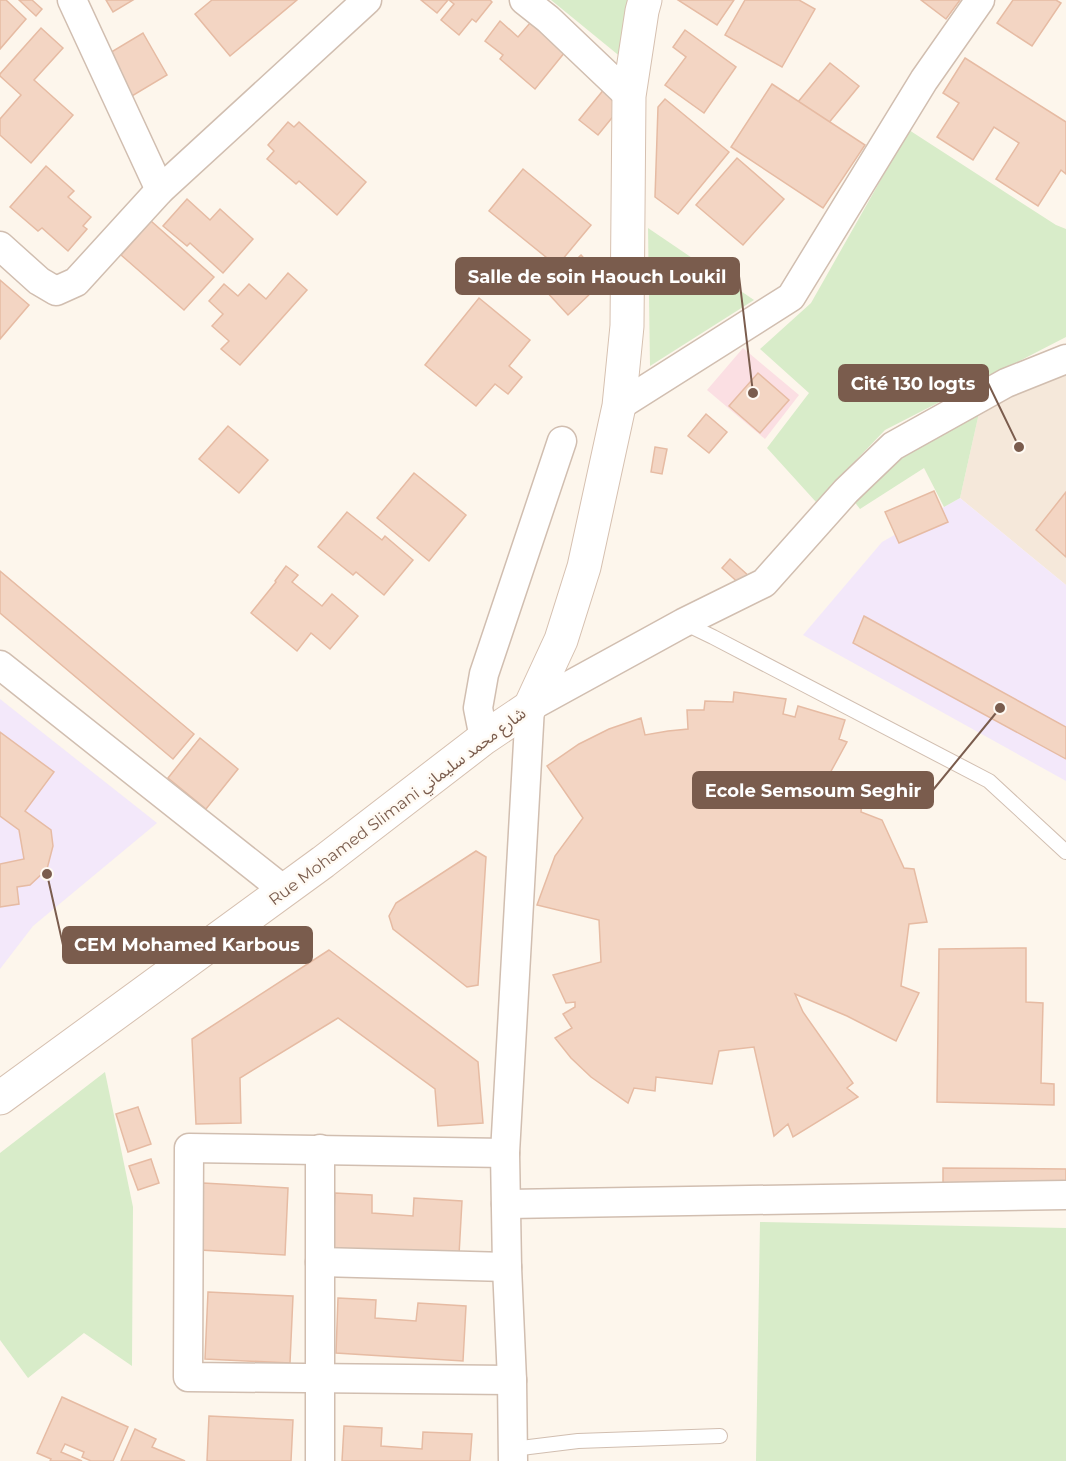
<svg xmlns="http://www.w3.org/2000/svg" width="1066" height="1461" font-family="Montserrat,'Noto Sans Arabic',sans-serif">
  <rect width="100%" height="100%" fill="#fdf6ec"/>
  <path fill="#f5e8da" d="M1066 359V585L960 498 983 395Z"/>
  <g fill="#f3e8fa">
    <path d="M960 498 1066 585V781L803 635 882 542Z"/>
    <path d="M0 699 157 823 33 926 0 969Z"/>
  </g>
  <path fill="#fbdfe3" d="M743 348 799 395 765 439 707 390Z"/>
  <g fill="#d8ecc9">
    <path d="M551 0H628L627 4 622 58Z"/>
    <path d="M909 130 1056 225 1066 229V337L885 430 816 502 767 448 809 393 760 349 811 303Z"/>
    <path d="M648 228 754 300 650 366Z"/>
    <path d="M983 395 960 498 944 507 924 468 860 509 846 491Z"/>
    <path d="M105 1072 133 1207 132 1366 84 1333 28 1378 0 1340V1153Z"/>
    <path d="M760 1222 1066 1228V1461H756Z"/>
  </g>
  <g fill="#f3d5c3" stroke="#e6bba3" stroke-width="1.5">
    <path d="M0 0H6L26 19 0 49Z"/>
    <path d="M19 0H32L42 9 36 16Z"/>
    <path d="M106 0H133L113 12Z"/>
    <path d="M212 0H297L230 56 195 14Z"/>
    <path d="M421 0H448L437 13Z"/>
    <path d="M449 0H490L492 2 476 22 472 19 459 35 441 20 454 4Z"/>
    <path d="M678 0H734L717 25Z"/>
    <path d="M745 0H799L815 9 782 67 725 35Z"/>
    <path d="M921 0H960L946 19Z"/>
    <path d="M1013 0H1056L1061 3 1032 46 997 23Z"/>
    <path d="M500 21 518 37 530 23 565 52 535 89 500 59 503 55 485 41Z"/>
    <path d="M41 28 63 48 34 80 73 115 31 163 0 135V119L21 95 0 76V74Z"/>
    <path d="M685 30 736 67 704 113 665 85 686 57 673 47Z"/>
    <path d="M143 33 167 75 132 96 108 54Z"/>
    <path d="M965 58 1066 122V174L1061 170 1038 206 996 179 1019 143 994 127 973 160 937 137 959 103 943 93Z"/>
    <path d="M830 63 859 86 827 125 798 102Z"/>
    <path d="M772 84 865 145 823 208 731 147Z"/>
    <path d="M605 88 624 103 598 135 579 120Z"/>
    <path d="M665 99 729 152 678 214 655 197 658 107Z"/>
    <path d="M288 122 294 127 299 122 366 182 337 215 299 181 296 184 267 159 274 151 268 145Z"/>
    <path d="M737 158 784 199 743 245 696 205Z"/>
    <path d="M46 166 74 191 68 197 91 217 83 226 87 229 68 251 42 228 38 231 10 207Z"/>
    <path d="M523 169 591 225 557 266 489 211Z"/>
    <path d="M187 199 210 220 220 209 253 239 223 273 190 243 187 246 163 226Z"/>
    <path d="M151 221 214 277 184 310 121 255Z"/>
    <path d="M581 255 589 264 580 272 595 289 568 315 545 290Z"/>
    <path d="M288 273 307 290 240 365 221 349 229 341 212 326 223 314 209 301 224 284 238 296 249 284 266 299Z"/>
    <path d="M0 280 29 305 0 339Z"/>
    <path d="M479 298 530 340 509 366 522 377 508 394 495 384 476 406 425 365Z"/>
    <path d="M758 373 789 400 760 433 729 406Z"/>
    <path d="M706 414 727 432 709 453 688 436Z"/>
    <path d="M228 426 268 460 239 493 199 459Z"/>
    <path d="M655 447 667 449 662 474 651 472Z"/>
    <path d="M414 473 466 515 429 561 377 518Z"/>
    <path d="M934 491 948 522 899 543 885 512Z"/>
    <path d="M1066 492V557L1036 530Z"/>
    <path d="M347 512 382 540 385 536 413 560 384 595 356 572 353 575 318 547Z"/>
    <path d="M730 559 750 577 742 586 722 568Z"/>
    <path d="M286 566 298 575 292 582 322 606 332 594 358 616 330 649 311 633 297 651 251 613 276 582 275 581Z"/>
    <path d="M0 571 194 734 173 759 0 613Z"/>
    <path d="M864 616 1066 727V759L853 643Z"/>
    <path d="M734 692 786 699 783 714 795 717 798 706 845 720 839 739 847 742 829 775 832 779 852 785 853 789 860 792 859 800 862 801 861 812 882 820 904 868 914 869 927 922 909 924 901 986 919 993 896 1041 847 1016 795 994 803 1012 853 1083 847 1088 858 1097 793 1137 788 1124 774 1136 754 1047 719 1051 712 1084 656 1077 655 1091 634 1088 628 1103 591 1077 571 1058 555 1038 572 1028 563 1014 575 1007V1002L566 1003 553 975 601 962 599 920 537 905 555 856 583 818 547 766 579 744 609 729 641 718 645 735 668 731 688 729 687 710H704L705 701 733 702Z"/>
    <path d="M0 732 54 772 25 811 51 830 53 846 47 869 30 885 17 887 19 904 0 907V864L24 859 19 830 0 816Z"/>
    <path d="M200 738 238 769 206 809 168 778Z"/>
    <path d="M476 851 486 857 478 985 467 987 393 929 389 916 396 903Z"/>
    <path d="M1026 948V1002L1043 1003 1041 1083 1054 1084V1105L937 1102 939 949Z"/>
    <path d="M329 950 478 1062 483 1123 438 1126 435 1089 338 1018 240 1078 241 1123 196 1124 192 1039Z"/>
    <path d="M138 1107 151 1144 128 1152 116 1114Z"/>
    <path d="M151 1159 159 1183 138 1190 129 1166Z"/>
    <path d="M943 1168 1066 1169V1193H943Z"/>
    <path d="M203 1183 288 1188 285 1255 200 1250Z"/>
    <path d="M335 1193 372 1195V1213L413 1216 414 1198 462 1201 459 1255 332 1248Z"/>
    <path d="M208 1292 293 1296 290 1363 205 1359Z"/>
    <path d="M338 1298 376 1300 375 1318 416 1321 418 1303 466 1306 463 1361 336 1353Z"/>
    <path d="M62 1397 128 1427 113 1461H91L82 1457 84 1452 65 1444 61 1452 82 1461H50L51 1459 37 1453Z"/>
    <path d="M209 1416 293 1420 291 1461H207Z"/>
    <path d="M344 1426 382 1428 381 1446 422 1449 423 1432 472 1434 470 1461H342Z"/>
    <path d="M135 1429 156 1439 152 1447 185 1461H121Z"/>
  </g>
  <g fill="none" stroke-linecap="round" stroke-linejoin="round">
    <g stroke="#d1beb0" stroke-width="16">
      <g id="lane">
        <path d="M684 623 713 637 989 781 1066 852"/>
        <path d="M513 1449 578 1441 720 1436"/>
      </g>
    </g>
    <g stroke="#d1beb0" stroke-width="31">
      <g id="street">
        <path d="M72 0 160 190"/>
        <path d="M524 0 548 19 629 96"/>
        <path d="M0 246 39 281 56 291 76 282 160 190 367 0"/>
        <path d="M619 406 791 297 924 80 980 0"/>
        <path d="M0 665 285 891"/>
        <path d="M484 738 478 708 484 674 562 441"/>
        <path d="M505 1153 189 1148 188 1377 512 1380"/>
        <path d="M506 1204 1066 1195"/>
        <path d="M320 1262 507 1267"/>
        <path d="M320 1461V1149"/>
        <path d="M513 1461 512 1380 507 1267 505 1153 530 707 683 623 764 583 846 491 893 446 1006 383 1066 359"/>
      </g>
    </g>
    <g stroke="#d6c0b0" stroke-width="35">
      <path id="secondary" d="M0 1098 323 862 484 738 530 707 561 640 584 567 619 406 627 326 629 96 642 11 645 0"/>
    </g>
    <use href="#lane" stroke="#fff" stroke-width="14"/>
    <use href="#street" stroke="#fff" stroke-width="28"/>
    <use href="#secondary" stroke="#fff" stroke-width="33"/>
  </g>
  <g text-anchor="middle" stroke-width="5" stroke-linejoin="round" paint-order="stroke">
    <g font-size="16" fill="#7a5c4d" stroke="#fffaf3">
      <text transform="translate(397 806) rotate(-37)" y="6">Rue Mohamed Slimani شارع محمد سليماني</text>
    </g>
  </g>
  <path fill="none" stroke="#7a5c4d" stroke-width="2" d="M753 393L739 276M1019 447L988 383M1000 708L933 790M47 874L63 945"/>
  <g fill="#7a5c4d" stroke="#fffaf3" stroke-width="2">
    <circle cx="753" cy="393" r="6"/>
    <circle cx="1019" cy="447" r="6"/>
    <circle cx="1000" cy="708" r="6"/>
    <circle cx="47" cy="874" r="6"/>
  </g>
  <g fill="#7a5c4d" stroke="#7a5c4d" stroke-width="2">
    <rect x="456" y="258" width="283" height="36" rx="6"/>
    <rect x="839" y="365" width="149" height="36" rx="6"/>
    <rect x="693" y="772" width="240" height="36" rx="6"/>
    <rect x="63" y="927" width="249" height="36" rx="6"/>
  </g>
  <g font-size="18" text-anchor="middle" font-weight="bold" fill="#fff">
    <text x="597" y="283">Salle de soin Haouch Loukil</text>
    <text x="913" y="390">Cité 130 logts</text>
    <text x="813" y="797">Ecole Semsoum Seghir</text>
    <text x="187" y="951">CEM Mohamed Karbous</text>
  </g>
</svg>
